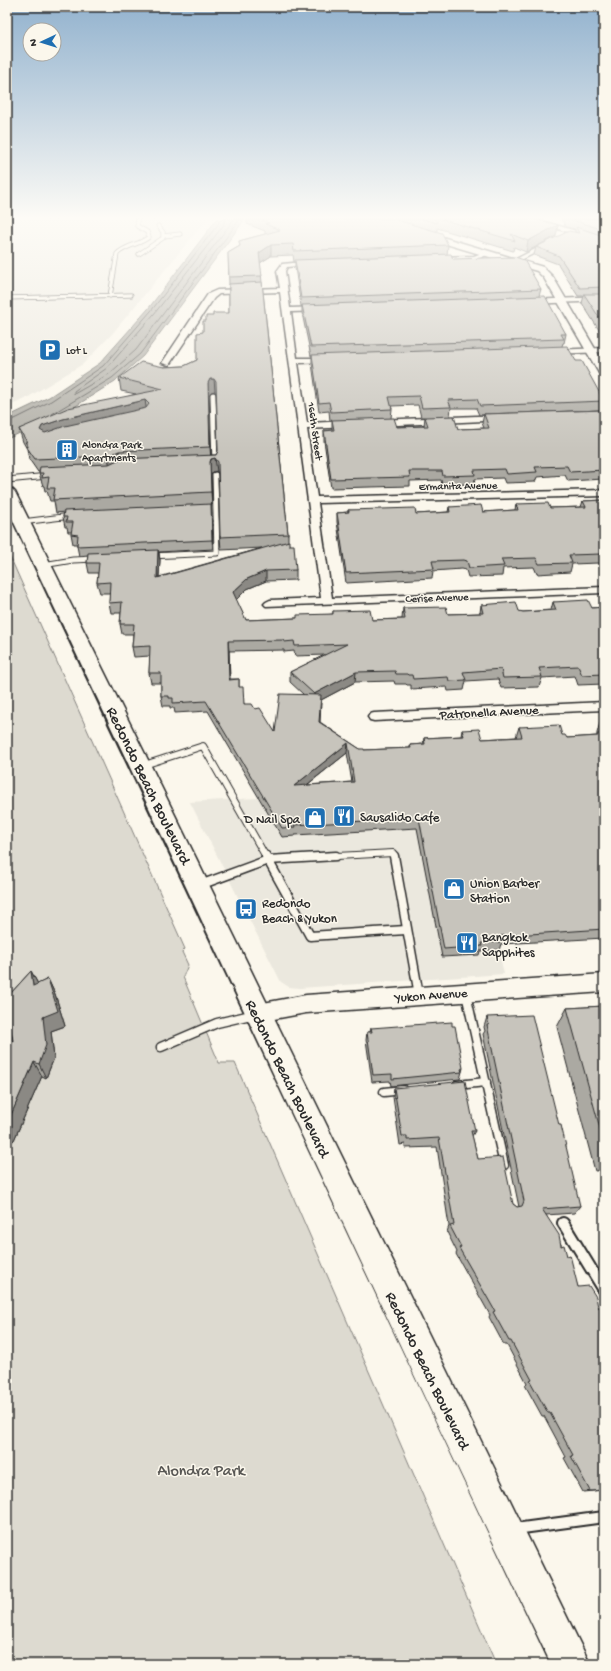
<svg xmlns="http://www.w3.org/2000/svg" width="611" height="1671" font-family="'Gochi Hand',sans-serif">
  <rect width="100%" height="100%" fill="#fbf7ec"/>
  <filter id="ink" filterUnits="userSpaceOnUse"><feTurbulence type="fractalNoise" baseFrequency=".025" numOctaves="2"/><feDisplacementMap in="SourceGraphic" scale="8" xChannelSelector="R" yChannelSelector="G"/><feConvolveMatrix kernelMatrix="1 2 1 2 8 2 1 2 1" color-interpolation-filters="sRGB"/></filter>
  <g filter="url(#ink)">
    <g fill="#ebe8de">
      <path d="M7 219H207L112 334 83 364 25 399 7 407Z"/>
      <path d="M460 786 504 974 300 988 289 987 281 982 190 802Z"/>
    </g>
    <path fill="#dddad0" stroke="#84827e" d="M7 550 185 949 182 952 188 965 183 977 219 1063H235L496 1664H7Z"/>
    <path fill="#b1afa7" stroke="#7b7a75" d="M217 219H245L143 356 115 381 71 409 7 439V417L49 397 100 363 148 309Z"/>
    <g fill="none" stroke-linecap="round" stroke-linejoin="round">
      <g stroke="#61605d" stroke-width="1">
        <path d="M225 219 223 226 154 314 107 368 74 391V394L109 374 136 350 234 219"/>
        <path d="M52 414 112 378 140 354 240 219"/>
        <path d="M7 421 17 418 51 401 103 366 151 311 219 223 220 219"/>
      </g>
      <g stroke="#2b2b2b" stroke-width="5">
        <g id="service-far4">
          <path d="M164 236 180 234"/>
          <path d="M139 254 163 238V232L158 226"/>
          <path d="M110 296 117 254C126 245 139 245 149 237L147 232 137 226 138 219"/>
          <path d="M7 298 131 295"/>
        </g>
      </g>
      <g stroke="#2b2b2b" stroke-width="7">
        <g id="service-far3">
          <path d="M213 395 215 464"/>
          <path d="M7 480 48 476"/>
          <path d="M22 522 71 516"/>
          <path d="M150 556 217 553 215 475"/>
          <path d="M43 565 73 560 96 559"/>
        </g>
      </g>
      <g stroke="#2b2b2b" stroke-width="8">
        <g id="service-far2">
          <path d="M141 766 203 746 266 857"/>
          <path d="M318 857 393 853 394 857"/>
        </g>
      </g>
      <g stroke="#2b2b2b" stroke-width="11">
        <g id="service-far1">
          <path d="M266 856 268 860 336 856"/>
          <path d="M394 856 419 995"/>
          <path d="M200 885 268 860 310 936 406 930"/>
          <path d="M466 994 504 1165"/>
          <path d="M161 1047 217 1023 255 1014"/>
          <path d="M457 1085 486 1082"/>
          <path d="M384 1092 403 1090"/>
        </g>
      </g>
      <g stroke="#2b2b2b" stroke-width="14">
        <g id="service">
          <path d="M563 1223 604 1290"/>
          <path d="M515 1529 604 1517"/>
        </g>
      </g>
      <g stroke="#2b2b2b" stroke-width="3">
        <g id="minor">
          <path d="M525 219H535L604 239V243Z"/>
          <path d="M551 241 553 242V244L517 262 512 261Z"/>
          <path d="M487 251 489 252V254L475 260 434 261 431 259 434 257 474 256Z"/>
          <path d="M314 261 317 263 316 264 287 267 285 271 290 308 322 307 326 309 322 311 291 312 297 358H331L335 360 331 362 298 363 307 423 350 421 354 424 350 427 307 429 317 497 604 490V496L318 503 332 598 604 587V593L266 606 264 604 266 602 270 600 321 598 280 292 219 294 214 298 169 365 162 363 208 294 217 290 280 288 277 271 282 264Z"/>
          <path d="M604 297V301L529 304 525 302 529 300Z"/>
          <path d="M604 348V352L552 354 548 352 552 350Z"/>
          <path d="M502 415 505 416V420L377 426 373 423 377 420Z"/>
          <path d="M604 702V710L374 721 370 720 368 717 370 714 374 713Z"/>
        </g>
      </g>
      <g stroke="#2b2b2b" stroke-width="3">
        <g id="tertiary">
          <path d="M422 231 543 267 553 277 604 364V376L599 373 544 278 537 271 419 236 418 234Z"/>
          <path d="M604 974V992L306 1013 258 1022 251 1020 248 1013 251 1006 258 1004 306 995Z"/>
        </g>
      </g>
      <g stroke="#2b2b2b" stroke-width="3">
        <path id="primary" d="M7 487 12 489 15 492 151 766 590 1664H551C367 1280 191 892 7 508Z"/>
      </g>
      <use href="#service-far4" stroke="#fbf7ec" stroke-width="3.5"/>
      <use href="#service-far3" stroke="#fbf7ec" stroke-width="5"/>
      <use href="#service-far2" stroke="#fbf7ec" stroke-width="6"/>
      <use href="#service-far1" stroke="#fbf7ec" stroke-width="8"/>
      <use href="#service" stroke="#fbf7ec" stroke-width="10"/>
      <use href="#minor" fill="#fbf7ec" fill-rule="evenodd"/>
      <use href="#tertiary" fill="#fbf7ec" fill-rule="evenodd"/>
      <use href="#primary" fill="#fbf7ec" fill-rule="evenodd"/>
    </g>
    <g fill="#aba9a2" stroke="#2b2b2b" fill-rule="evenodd">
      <path d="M247 219H535L558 225 556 236 526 252 514 247 513 251 437 228V232L448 245 447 255 453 259 541 289 539 296 566 334 564 343H563L562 346 576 361 604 401 601 410 479 415 476 408H451L450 416 458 429 484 428 482 423 484 414 604 410V479L568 481 565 475 537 477 535 482 505 483 503 478 475 479 474 484 442 485 441 480 410 481V486L331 488 324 441V431L332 430V420L330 421 329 411 319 412 312 364V356H311L302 313V306H301L295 268V262H294L293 255 271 256 260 263 288 534V541L296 570V580L266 581 247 589 236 600 246 620 297 618 333 614V611L372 620 402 619 403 608 448 614 480 613 481 605 523 612 551 610 553 602 592 608 604 607V684L578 685 575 676 542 678 539 687 501 688 498 679 466 681 464 690 448 691 447 687 411 689V685H407L406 684H395L394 681 355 682 321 700 320 722 360 749 364 750 410 748V745L423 744 424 738 461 736 462 730 482 739 516 737 519 727 562 735 567 738 597 736V733L600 723H604V938L501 944 499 950 480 951 479 955 442 957 417 828 295 835V836L282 837 208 711 175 713 174 708H170V706H163L161 696V683H151L149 673 150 656 134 657 132 647 133 634H122L120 624 121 613H111L109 603 110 593H100L97 583 98 573H89L87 563 88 555 79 556 77 546V544H73L71 534 72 532H68L67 527H65L63 517 64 512 56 513 54 501H50L47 491H45L44 486H43L39 473 40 472H38L29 459 27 449 23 442 19 429 136 394 121 391 119 378 164 367 184 366 197 360 206 321 213 316 229 313V284L228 253 240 246 239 241 265 234V231L247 224ZM215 391 216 394 218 451 216 455H211L209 395 211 392ZM418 405 421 417H425L424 426 397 427 391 418 392 409 391 406ZM217 471 218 474 220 537 221 550 262 548 159 577 160 560 159 552 213 549 211 505H212L211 475 213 472ZM284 650V652L294 651 295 656 325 655 290 672V682L304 695 275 732 255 709 244 704 239 687V679H230L229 651ZM347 753 352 782 307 785Z"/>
      <path d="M561 219H604V338L582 303 584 296H578L558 264 534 255 536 247 575 232V229L566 227Z"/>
      <path d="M604 500V569L602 564 598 563 572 564 570 572 537 574 534 567 503 568 502 576 468 577 466 570 462 569 433 571 432 578 346 583 337 522V513L348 512V510L416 514 448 512 449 507 483 512 515 510 516 504 550 508 581 507 583 501Z"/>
      <path d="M31 971 38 984 48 979 55 994 65 1026 51 1031 54 1058 46 1078 42 1076 14 1140 7 1144V1042L13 1041 10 1028H7V992L11 993Z"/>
      <path d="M604 1006V1177H603L601 1170 595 1171 557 1027 567 1008Z"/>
      <path d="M487 1017 580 1206 574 1213 546 1215 567 1256 578 1287 598 1307 604 1309V1490L583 1492 564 1458 566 1457 544 1416H542L525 1385 527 1383 507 1345H504L489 1317 490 1315 456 1254 457 1252 447 1232 449 1226 437 1147 405 1148V1144L400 1145 393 1097 394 1088 475 1131 472 1136 478 1159 513 1204 517 1207H519L483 1034 485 1031 484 1027Z"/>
      <path d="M371 1028 463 1068 460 1079 391 1086 390 1081 372 1082 366 1040 367 1032H370Z"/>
    </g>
    <g fill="#8b8984" stroke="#2b2b2b">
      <path d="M558 225 556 236 526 252 528 241Z"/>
      <path d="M271 245V256L260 263 259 253Z"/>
      <path d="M210 379H214L215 391 211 392 209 395 211 460V459L215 458 217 471 213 472 211 475 212 505 211 492 210 462 211 460 210 447 208 383Z"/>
      <path d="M145 400 147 413 45 438 40 430 42 426 63 419Z"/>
      <path d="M119 451 121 464 110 469 108 456Z"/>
      <path d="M211 504 212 513 213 549 212 540Z"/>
      <path d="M158 550 160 560 158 588 157 578Z"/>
      <path d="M266 571V581L247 589 234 602 233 592 247 579Z"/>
      <path d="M228 641 229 651 230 690 229 680Z"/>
      <path d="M356 672 355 682 321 700 319 732 314 704V694Z"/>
      <path d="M348 743 347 753 294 795V786Z"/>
      <path d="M31 971 39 986H33Z"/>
      <path d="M48 979 55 994 65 1026 51 1031 54 1058 46 1078 39 1064 43 1017Z"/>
      <path d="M34 1062 42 1076 14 1140 7 1144V1124Z"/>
    </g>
    <g fill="#c7c4bc" stroke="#2b2b2b" fill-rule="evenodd">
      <path d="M260 219H393L442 233 448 245 294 251 293 244 271 245 259 253 262 276 229 277 228 253 240 246 239 241 280 230 265 224 269 223Z"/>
      <path d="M422 219H435L437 223Z"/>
      <path d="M441 219H535L558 225 528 241 511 234 515 241Z"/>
      <path d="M570 219H604V230Z"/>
      <path d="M576 227 604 236V287L580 288 559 256 536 247 569 231 579 233Z"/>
      <path d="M451 254 453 259 515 257 524 260 541 289 301 298 295 260Z"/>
      <path d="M262 282 288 534 220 537 218 462 215 458 211 459 210 462 211 492 53 500 55 488H47L49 477 42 478 43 473H39L40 467 109 464 120 459 216 455 218 451 216 382 214 379H210L208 383 210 447 119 451 108 456 35 459 26 446H28L25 442H27L19 429 68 408 163 389 119 378 141 362 164 367 184 366 197 360V333L203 332V321H206V316H213V313H229V284ZM145 400 149 404 146 408 65 426 45 433 40 430 42 426 63 419Z"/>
      <path d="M584 294H604V325Z"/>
      <path d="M545 296 566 334H561L564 339 311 347 302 305Z"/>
      <path d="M567 346 576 361H582L604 401 480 406 477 399 448 400 451 407 422 408 419 396 389 397 392 409 331 412 329 402 319 403 312 355Z"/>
      <path d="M604 410V470L570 472 567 466 535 467 537 472 507 474 505 469 474 470 475 475 443 476 442 471H409L410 477 331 479 324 431 334 430 332 420 394 418 397 427 428 426 425 417 454 416 458 429 489 428 484 414Z"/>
      <path d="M604 500V555L601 554 569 555 572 563 539 564 536 558 501 559 504 566 469 568 467 561 464 560 432 561 434 569 346 573 337 513 349 512 348 510 415 508 416 514 450 512 449 507 481 505 483 512 515 510H518L516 504 548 503 550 508 586 507 583 501Z"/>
      <path d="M211 504 212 540 77 546 78 535 71 534 73 522H66L67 517H63L64 511Z"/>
      <path d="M289 541V545H294L296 570 266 571 247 579 233 592 246 620 297 618V615L333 614V611L370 610 372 620 405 619 403 608 446 607 448 614 483 613 481 605 516 602 519 611 523 612 556 610 553 602 588 600 592 608 604 607V674L582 675 578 666 539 668 542 677 503 678 501 669 463 672 466 680 449 681 448 677 413 679 412 675H408L407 674H396L395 671 356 672 314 694 290 672 347 644 295 646 294 641 284 642V640L228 641 229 680 239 679V687H243L244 704H252L255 709 260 708 275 732 280 694 321 695 319 722 360 749H364V750L411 748 410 745 425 744 424 738 464 736 462 730 479 729 482 739 522 737 519 727 559 725 562 735H565L567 738 598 736 597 734H604V929L500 936 501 942 481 943 482 946 444 949 419 818 294 825 295 827 282 828 206 701 173 703V698H169V696H161V673H149L150 646 132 647 134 624H120L122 602 109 603 110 582 97 583 99 563H87L88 553 158 550 157 578ZM348 743 354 782 294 786Z"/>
      <path d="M600 723H604V732Z"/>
      <path d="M31 971 33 986 48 979 58 1011 43 1017 46 1045 39 1064 34 1062 7 1124V1042L13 1041 8 1013H7V992L11 993Z"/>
      <path d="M604 1006V1143L567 1008Z"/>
      <path d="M532 1015 559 1125H561L580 1206 542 1209 559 1235 561 1246 564 1245 567 1256 570 1255 578 1287 589 1286 596 1297 598 1307 604 1309V1490L590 1491 571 1456 573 1455 550 1413H548L530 1381 532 1380 511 1341H509L493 1312 495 1311 459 1248 461 1247 450 1226 454 1225 439 1138 407 1140V1136H402L394 1088 465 1081 475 1131H471L478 1159 503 1157 513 1204 517 1207 522 1206 524 1201 487 1025H489L487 1017Z"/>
      <path d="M452 1022V1026H455L463 1068 461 1069 462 1072 392 1079V1074L373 1075 367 1032H372L371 1028Z"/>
    </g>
  </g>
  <linearGradient id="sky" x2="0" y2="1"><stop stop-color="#92b2ce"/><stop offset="0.48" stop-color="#fdfbf6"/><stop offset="1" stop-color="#fdfbf6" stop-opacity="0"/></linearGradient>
  <rect width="611" height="453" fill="url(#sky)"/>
  <defs>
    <g id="parking-square" transform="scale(1.15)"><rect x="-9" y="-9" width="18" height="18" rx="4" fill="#1f6fb2" stroke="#fbf7ec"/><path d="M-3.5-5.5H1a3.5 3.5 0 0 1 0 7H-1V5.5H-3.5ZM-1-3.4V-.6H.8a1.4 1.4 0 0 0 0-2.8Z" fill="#fff"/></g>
    <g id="building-square" transform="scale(1.15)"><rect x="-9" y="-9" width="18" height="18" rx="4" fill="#1f6fb2" stroke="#fbf7ec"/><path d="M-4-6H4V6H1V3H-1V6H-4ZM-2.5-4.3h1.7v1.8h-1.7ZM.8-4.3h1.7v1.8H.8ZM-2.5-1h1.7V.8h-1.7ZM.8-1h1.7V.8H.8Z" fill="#fff"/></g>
    <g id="restaurant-square" transform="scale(1.15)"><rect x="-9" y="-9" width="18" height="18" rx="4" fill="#1f6fb2" stroke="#fbf7ec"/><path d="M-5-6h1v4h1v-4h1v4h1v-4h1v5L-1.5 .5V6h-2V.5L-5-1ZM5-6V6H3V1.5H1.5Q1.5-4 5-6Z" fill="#fff"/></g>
    <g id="shop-square" transform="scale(1.15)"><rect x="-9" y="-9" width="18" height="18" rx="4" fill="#1f6fb2" stroke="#fbf7ec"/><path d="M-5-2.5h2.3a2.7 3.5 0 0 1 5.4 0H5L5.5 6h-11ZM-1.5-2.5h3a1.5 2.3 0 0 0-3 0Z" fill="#fff"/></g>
    <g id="bus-square" transform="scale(1.15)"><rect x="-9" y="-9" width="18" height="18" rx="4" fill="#1f6fb2" stroke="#fbf7ec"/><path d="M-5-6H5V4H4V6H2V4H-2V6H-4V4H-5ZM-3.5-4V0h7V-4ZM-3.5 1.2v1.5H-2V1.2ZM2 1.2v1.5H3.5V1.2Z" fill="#fff"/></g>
  </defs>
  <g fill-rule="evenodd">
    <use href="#parking-square" x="50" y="350"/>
    <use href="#building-square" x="67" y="450"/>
    <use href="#restaurant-square" x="344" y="816"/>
    <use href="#shop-square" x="315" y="818"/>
    <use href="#shop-square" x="454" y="889"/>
    <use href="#bus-square" x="246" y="909"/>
    <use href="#restaurant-square" x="467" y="943"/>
  </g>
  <g text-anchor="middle" stroke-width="3" stroke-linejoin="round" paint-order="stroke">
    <g font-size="11" fill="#2b2b2b" stroke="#fbf7ec" text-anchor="start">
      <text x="66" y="354">Lot L</text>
      <text x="82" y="448">Alondra Park<tspan x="82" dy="13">Apartments</tspan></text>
    </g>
    <g font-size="11" fill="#2b2b2b" stroke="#fbf7ec">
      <text transform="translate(316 431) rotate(82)" y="4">166th Street</text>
      <text transform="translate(458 485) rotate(-1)" y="4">Ermanita Avenue</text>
      <text transform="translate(437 597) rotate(-2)" y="4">Cerise Avenue</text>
    </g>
    <g font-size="13" fill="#2b2b2b" stroke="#fbf7ec">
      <text transform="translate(489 711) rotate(-3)" y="5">Patronella Avenue</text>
      <text transform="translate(431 994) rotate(-4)" y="5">Yukon Avenue</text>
    </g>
    <g font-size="13" fill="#2b2b2b" stroke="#fbf7ec" text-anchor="start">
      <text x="360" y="821">Sausalido Cafe</text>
      <text x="300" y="823" text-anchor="end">D Nail Spa</text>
      <text x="470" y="887">Union Barber<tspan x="470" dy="15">Station</tspan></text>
      <text x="262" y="907">Redondo<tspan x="262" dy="15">Beach &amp; Yukon</tspan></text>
      <text x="482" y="941">Bangkok<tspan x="482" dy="15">Sapphites</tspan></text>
    </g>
    <g font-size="16" fill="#2b2b2b" stroke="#fbf7ec">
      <text transform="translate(150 785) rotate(64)" y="6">Redondo Beach Boulevard</text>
      <text transform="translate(289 1078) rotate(64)" y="6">Redondo Beach Boulevard</text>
      <text transform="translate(429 1370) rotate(64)" y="6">Redondo Beach Boulevard</text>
    </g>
    <g font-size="16" fill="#585754" stroke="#fbf7ec">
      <text x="201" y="1475">Alondra Park</text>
    </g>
  </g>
  <rect width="611" height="1671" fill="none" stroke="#fbf7ec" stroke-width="24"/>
  <rect x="12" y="12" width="587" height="1647" fill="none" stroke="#2b2b2b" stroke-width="1.5" filter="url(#ink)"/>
  <g transform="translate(42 42) rotate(266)"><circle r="19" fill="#fbf7ec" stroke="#a8a59f"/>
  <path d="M0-3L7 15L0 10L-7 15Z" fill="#1f6fb2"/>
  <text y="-6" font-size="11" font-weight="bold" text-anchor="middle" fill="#2b2b2b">N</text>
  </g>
</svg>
